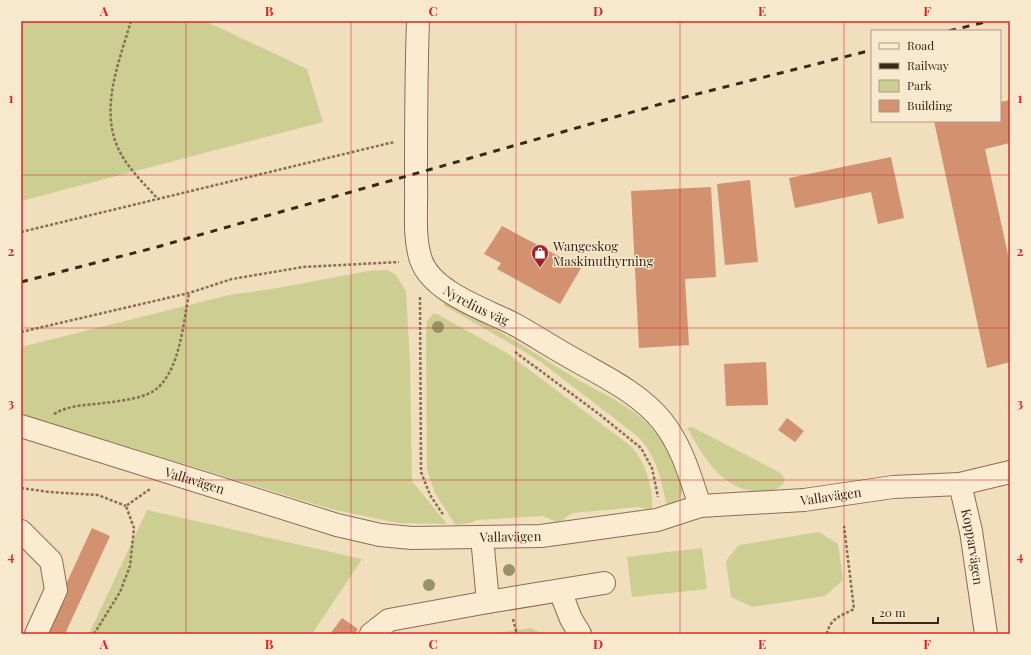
<svg xmlns="http://www.w3.org/2000/svg" width="1031" height="655" font-family="'Playfair Display',serif">
  <rect width="100%" height="100%" fill="#f1debd"/>
  <g fill="#cccf91">
    <path d="M21 21H205L307 69 323 122 21 201Z"/>
    <path d="M388 270 396 275 406 291 410 362 412 481 447 524 398 523 331 509 73 430 21 417V347L229 295 278 288 368 271Z"/>
    <path d="M445 303C491 323 533 353 577 379 601 393 628 404 648 424 663 439 670 454 678 473 685 490 685 499 667 506 661 479 657 455 636 435L542 363 520 349 443 305Z"/>
    <path d="M433 314H437L507 353 632 447C646 465 653 485 652 508L650 510 639 507 572 513 561 521 556 522 543 516 477 520 470 523 457 525 454 523 435 493 427 470 426 335 427 321Z"/>
    <path d="M692 427 779 472 785 479 784 483C778 490 771 491 762 491 723 493 704 457 687 428Z"/>
    <path d="M147 510 362 559 312 634H89Z"/>
    <path d="M819 532 838 544 843 580 825 596 752 607 731 597 726 561 739 545Z"/>
    <path d="M702 548 707 589 632 597 627 557Z"/>
    <path d="M532 628 541 634H491Z"/>
  </g>
  <g fill="#d29270">
    <path d="M1010 100V143L985 149 1010 264V362L987 368 934 121H1000V102Z"/>
    <path d="M891 157 904 218 878 224 871 192 795 208 789 178Z"/>
    <path d="M750 180 758 262 725 265 717 184Z"/>
    <path d="M711 187 716 277 685 279 689 345 639 348 631 191Z"/>
    <path d="M502 226 581 268 560 304 497 269 501 263 484 254Z"/>
    <path d="M766 362 768 405 726 406 724 364Z"/>
    <path d="M787 418 804 431 795 442 778 430Z"/>
    <path d="M92 528 110 536 65 634H43Z"/>
    <path d="M342 618 358 629 355 634H330Z"/>
  </g>
  <g fill="none" stroke-linecap="round" stroke-linejoin="round">
    <g stroke="#8a6d55" stroke-width="24">
      <g id="minor">
        <path id="s1" d="M418 21C416 75 416 128 416 182 417 206 413 236 421 260 432 292 484 309 512 323 534 335 555 349 577 361 607 378 640 394 662 421 682 446 690 476 700 506"/>
        <path id="s2" d="M21 426 337 525 380 535 412 538 541 536 657 520 700 506 804 500 893 487 960 484 1010 472"/>
        <path id="s3" d="M960 484 971 531 986 634"/>
        <path d="M21 531 51 561 56 590 36 634"/>
        <path d="M560 591 571 619 580 634"/>
        <path d="M488 602 604 583"/>
        <path d="M371 634 389 620 488 602 482 537"/>
      </g>
    </g>
    <g stroke="#8a6d55" stroke-width="2.5" stroke-dasharray="3 2" stroke-linecap="butt">
      <path d="M131 21C118 66 95 118 126 162 135 175 147 187 158 199"/>
      <path d="M21 232 394 142"/>
      <path d="M420 297 421 472 430 495 444 516"/>
      <path d="M21 332 189 293 232 279 303 267 399 262"/>
      <path d="M515 352 599 414 641 448 652 468 658 497"/>
      <path d="M54 414C69 405 87 405 104 403 119 401 139 399 152 392 180 375 183 323 189 294"/>
      <path d="M21 488 49 492 98 495 126 506"/>
      <path d="M513 619 517 634"/>
      <path d="M94 634 120 592 130 566 134 528 126 506 150 489"/>
      <path d="M827 634C830 618 841 616 854 609L844 526"/>
    </g>
    <use href="#minor" stroke="#fbebd1" stroke-width="22"/>
    <g stroke="#38271b" stroke-width="3" stroke-dasharray="7 7" stroke-linecap="butt">
      <path d="M949 31 989 21"/>
      <path d="M21 282 157 247 689 96 872 50"/>
    </g>
  </g>
  <g fill="#969367">
    <circle cx="438" cy="327" r="6"/>
    <circle cx="509" cy="570" r="6"/>
    <circle cx="429" cy="585" r="6"/>
  </g>
  <path fill="none" stroke="#d62828" stroke-width="1" stroke-opacity="0.55" d="M186 21V634M351 21V634M516 21V634M680 21V634M844 21V634M21 175H1010M21 328H1010M21 480H1010"/>
  <defs>
    <g id="shop-pin" transform="scale(0.9)"><path d="M0 17L-7.5 6A9.5 9.5 0 1 1 7.5 6Z" fill="#9d212b" stroke="#f8e8cd"/><path d="M-5-2.5h2.3a2.7 3.5 0 0 1 5.4 0H5L5.5 6h-11ZM-1.5-2.5h3a1.5 2.3 0 0 0-3 0Z" fill="#fff"/></g>
  </defs>
  <g fill-rule="evenodd">
    <use href="#shop-pin" x="540" y="253"/>
  </g>
  <g text-anchor="middle" stroke-width="3" stroke-linejoin="round" paint-order="stroke">
    <g font-size="13" fill="#38271b" stroke="#f8e8cd" text-anchor="start">
      <text x="553" y="251">Wangeskog<tspan x="553" dy="15">Maskinuthyrning</tspan></text>
    </g>
    <g font-size="13" fill="#38271b" stroke="#f8e8cd">
      <text dy="5" stroke="none"><textPath href="#s1" startOffset="313">Nyrelius väg</textPath></text>
      <text dy="5" stroke="none"><textPath href="#s2" startOffset="182">Vallavägen</textPath></text>
      <text dy="5" stroke="none"><textPath href="#s2" startOffset="830">Vallavägen</textPath></text>
      <text dy="5" stroke="none"><textPath href="#s2" startOffset="506">Vallavägen</textPath></text>
      <text dy="5" stroke="none"><textPath href="#s3" startOffset="64">Kopparvägen</textPath></text>
    </g>
  </g>
  <rect width="1031" height="655" fill="none" stroke="#f8e8cd" stroke-width="44"/>
  <rect x="871" y="30" width="130" height="92" fill="#f8e8cd" stroke="#ab9b86"/>
  <rect x="879" y="43" width="20" height="6" fill="#fbebd1" stroke="#ab9b86"/>
  <text x="907" y="50" font-size="12" fill="#38271b">Road</text>
  <rect x="879" y="63" width="20" height="6" fill="#38271b" stroke="#ab9b86"/>
  <text x="907" y="70" font-size="12" fill="#38271b">Railway</text>
  <rect x="879" y="80" width="20" height="12" fill="#cccf91" stroke="#ab9b86"/>
  <text x="907" y="90" font-size="12" fill="#38271b">Park</text>
  <rect x="879" y="100" width="20" height="12" fill="#d29270" stroke="#ab9b86"/>
  <text x="907" y="110" font-size="12" fill="#38271b">Building</text>
  <path d="M873 617v6h65v-6" fill="none" stroke="#38271b" stroke-width="2"/>
  <text x="879" y="617" font-size="12" fill="#38271b" stroke="#f8e8cd" stroke-width="3" paint-order="stroke">20 m</text>
  <rect x="22" y="22" width="987" height="611" fill="none" stroke="#d62828" stroke-width="1.5"/>
  <g font-size="13" text-anchor="middle" font-weight="bold" fill="#d62828">
    <text x="104" y="16">A</text>
    <text x="269" y="16">B</text>
    <text x="433" y="16">C</text>
    <text x="598" y="16">D</text>
    <text x="762" y="16">E</text>
    <text x="927" y="16">F</text>
    <text x="11" y="103">1</text>
    <text x="1020" y="103">1</text>
    <text x="11" y="256">2</text>
    <text x="1020" y="256">2</text>
    <text x="11" y="408">3</text>
    <text x="1020" y="408">3</text>
    <text x="11" y="561">4</text>
    <text x="1020" y="561">4</text>
    <text x="104" y="649">A</text>
    <text x="269" y="649">B</text>
    <text x="433" y="649">C</text>
    <text x="598" y="649">D</text>
    <text x="762" y="649">E</text>
    <text x="927" y="649">F</text>
  </g>
</svg>
